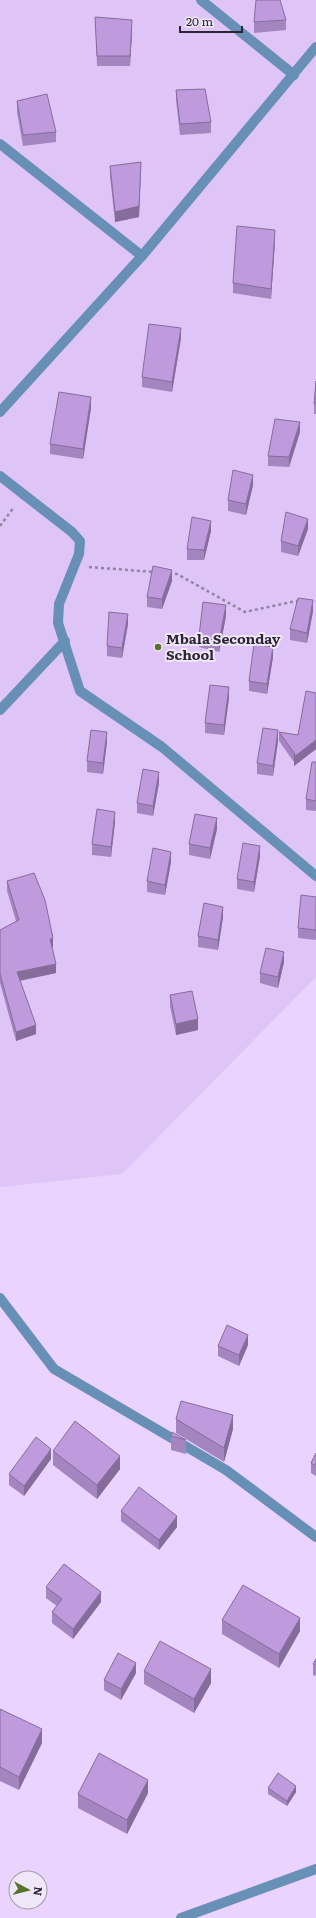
<svg xmlns="http://www.w3.org/2000/svg" width="316" height="1918" font-family="Literata,serif">
  <rect width="100%" height="100%" fill="#ead3ff"/>
  <path fill="#dfc5f7" d="M0 0H316V977L122 1174 0 1187Z"/>
  <g fill="none" stroke-linecap="round" stroke-linejoin="round">
    <g stroke="#9382a1" stroke-width="2.5" stroke-dasharray="3 3" stroke-linecap="butt">
      <path d="M0 526 14 507"/>
      <path d="M89 567 154 572"/>
      <path d="M169 573 177 574 245 612 296 601 299 602"/>
    </g>
    <g stroke="#688fb6" stroke-width="10">
      <path d="M201 0 294 75"/>
      <path d="M0 144 142 256"/>
      <path d="M0 412 142 256 316 47"/>
      <path d="M0 476 72 532 80 541 79 554 59 604 58 623 80 691 162 747 316 876"/>
      <path d="M0 710 65 641"/>
      <path d="M0 1298 54 1369 226 1470 316 1537"/>
      <path d="M181 1918 316 1869"/>
    </g>
  </g>
  <g fill="#a485bf">
    <path d="M95 17 132 31 130 66H97Z"/>
    <path d="M286 20V30L254 33V22Z"/>
    <path d="M176 90 211 122V133L180 135 176 100Z"/>
    <path d="M17 101 56 132V142L23 146 17 112Z"/>
    <path d="M110 166 141 172 139 217 115 222 110 176Z"/>
    <path d="M275 241 271 299 233 293V283Z"/>
    <path d="M181 338 172 392 142 387V377Z"/>
    <path d="M316 381V414H314V404Z"/>
    <path d="M91 408 83 459 50 454V444Z"/>
    <path d="M300 432 289 467 268 466V456Z"/>
    <path d="M253 485 246 515 228 511V500Z"/>
    <path d="M308 529 298 556 281 552V541Z"/>
    <path d="M211 531 204 560H187V549Z"/>
    <path d="M172 581 162 609 147 607V597Z"/>
    <path d="M313 611 307 643 290 640V629Z"/>
    <path d="M226 616 219 652 199 647V636Z"/>
    <path d="M128 624 122 658 107 656V646Z"/>
    <path d="M273 657 267 694 249 691V681Z"/>
    <path d="M316 693V749L294 766V762L279 741V732L298 735Z"/>
    <path d="M229 698 224 735 205 733V723Z"/>
    <path d="M278 741 273 776 257 774V763Z"/>
    <path d="M107 742 103 774 87 772V761Z"/>
    <path d="M316 762V811L306 810V799Z"/>
    <path d="M159 783 153 816 137 813V803Z"/>
    <path d="M115 822 111 857 92 855V844Z"/>
    <path d="M217 829 210 859 189 855V844Z"/>
    <path d="M260 856 254 892 237 889V879Z"/>
    <path d="M171 862 165 895 147 892V881Z"/>
    <path d="M7 881 53 947H52L56 973 20 981 36 1034 16 1041 0 983V930L16 921 7 891Z"/>
    <path d="M316 897V940L298 938V928Z"/>
    <path d="M223 917 218 950 198 947V936Z"/>
    <path d="M284 962 278 988 260 983V973Z"/>
    <path d="M170 995 198 1030 176 1035 170 1006Z"/>
    <path d="M248 1345 239 1366 218 1356V1346Z"/>
    <path d="M176 1419 233 1429 224 1462 176 1433Z"/>
    <path d="M171 1436 186 1440V1454L171 1450Z"/>
    <path d="M53 1451 120 1469 97 1499 53 1465Z"/>
    <path d="M316 1453V1476L311 1473V1463Z"/>
    <path d="M51 1459 24 1496 9 1485V1474Z"/>
    <path d="M121 1511 177 1527 159 1550 121 1521Z"/>
    <path d="M46 1587 101 1602 73 1639 52 1623V1612L57 1606 46 1598Z"/>
    <path d="M222 1620 300 1631 279 1668 222 1634Z"/>
    <path d="M316 1659V1676L313 1675V1664Z"/>
    <path d="M144 1671 211 1683 194 1713 144 1684Z"/>
    <path d="M136 1673 121 1700 104 1690V1680Z"/>
    <path d="M0 1709 42 1743 19 1790 0 1781Z"/>
    <path d="M268 1788 296 1792 287 1806 268 1794Z"/>
    <path d="M148 1793 127 1834 78 1808V1794Z"/>
  </g>
  <g fill="#866c9b">
    <path d="M132 20V31L130 66V56Z"/>
    <path d="M141 162 139 217 115 222V212Z"/>
    <path d="M275 230V241L271 299V289Z"/>
    <path d="M181 328V338L172 392V382Z"/>
    <path d="M91 397V408L83 459V449Z"/>
    <path d="M300 422V432L289 467V457Z"/>
    <path d="M253 475V485L246 515V504Z"/>
    <path d="M308 519V529L298 556V546Z"/>
    <path d="M211 521V531L204 560V550Z"/>
    <path d="M172 570V581L162 609V599Z"/>
    <path d="M313 600V611L307 643V633Z"/>
    <path d="M226 605V616L219 652V642Z"/>
    <path d="M128 614V624L122 658V648Z"/>
    <path d="M273 647V657L267 694V684Z"/>
    <path d="M229 687V698L224 735V725Z"/>
    <path d="M278 730V741L273 776V766Z"/>
    <path d="M107 732V742L103 774V763Z"/>
    <path d="M316 740V749L294 766V757Z"/>
    <path d="M159 772V783L153 816V806Z"/>
    <path d="M115 812V822L111 857V847Z"/>
    <path d="M217 818V829L210 859V848Z"/>
    <path d="M260 846V856L254 892V882Z"/>
    <path d="M171 852V862L165 895V885Z"/>
    <path d="M223 907V917L218 950V940Z"/>
    <path d="M53 938V947L50 948V939Z"/>
    <path d="M284 952V962L278 988V977Z"/>
    <path d="M56 964V973L17 981V972Z"/>
    <path d="M198 1019V1030L176 1035V1024Z"/>
    <path d="M36 1025V1034L16 1041V1032Z"/>
    <path d="M248 1335V1345L239 1366V1355Z"/>
    <path d="M233 1415V1429L224 1462V1448Z"/>
    <path d="M51 1449V1459L24 1496V1486Z"/>
    <path d="M120 1456V1469L97 1499V1485Z"/>
    <path d="M177 1516V1527L159 1550V1540Z"/>
    <path d="M101 1592V1602L73 1639V1629Z"/>
    <path d="M300 1618V1631L279 1668V1654Z"/>
    <path d="M136 1663V1673L121 1700V1689Z"/>
    <path d="M211 1669V1683L194 1713V1699Z"/>
    <path d="M42 1729V1743L19 1790V1777Z"/>
    <path d="M148 1780V1793L127 1834V1820Z"/>
    <path d="M296 1786V1792L287 1806V1801Z"/>
  </g>
  <g fill="#bf9bde" stroke="#866c9b">
    <path d="M256 0H280L286 20 254 22Z"/>
    <path d="M95 17 132 20 130 56H97Z"/>
    <path d="M205 89 211 122 180 124 176 90Z"/>
    <path d="M47 94 56 132 23 135 17 101Z"/>
    <path d="M141 162 139 206 115 212 110 166Z"/>
    <path d="M237 226 275 230 271 289 233 283Z"/>
    <path d="M149 324 181 328 172 382 142 377Z"/>
    <path d="M316 381V404H314Z"/>
    <path d="M59 392 91 397 83 449 50 444Z"/>
    <path d="M275 419 300 422 289 457 268 456Z"/>
    <path d="M233 470 253 475 246 504 228 500Z"/>
    <path d="M286 512 308 519 298 546 281 541Z"/>
    <path d="M192 517 211 521 204 550 187 549Z"/>
    <path d="M153 566 172 570 162 599 147 597Z"/>
    <path d="M298 598 313 600 307 633 290 629Z"/>
    <path d="M203 602 226 605 219 642 199 636Z"/>
    <path d="M109 612 128 614 122 648 107 646Z"/>
    <path d="M254 644 273 647 267 684 249 681Z"/>
    <path d="M210 685 229 687 224 725 205 723Z"/>
    <path d="M306 691 316 693V740L294 757 295 754 279 732 298 735Z"/>
    <path d="M263 728 278 730 273 766 257 763Z"/>
    <path d="M91 730 107 732 103 763 87 761Z"/>
    <path d="M312 762H316V801L306 799Z"/>
    <path d="M143 769 159 772 153 806 137 803Z"/>
    <path d="M97 809 115 812 111 847 92 844Z"/>
    <path d="M195 814 217 818 210 848 189 844Z"/>
    <path d="M243 843 260 846 254 882 237 879Z"/>
    <path d="M153 848 171 852 165 885 147 881Z"/>
    <path d="M34 873 45 900 53 938 50 939 56 964 17 972 36 1025 16 1032 0 974V930L19 920 7 881Z"/>
    <path d="M301 895 316 897V930L298 928Z"/>
    <path d="M204 903 223 907 218 940 198 936Z"/>
    <path d="M266 948 284 952 278 977 260 973Z"/>
    <path d="M192 991 198 1019 176 1024 170 995Z"/>
    <path d="M227 1325 248 1335 239 1355 218 1346Z"/>
    <path d="M181 1401 233 1415 224 1448 176 1419Z"/>
    <path d="M75 1421 120 1456 97 1485 53 1451Z"/>
    <path d="M172 1432 186 1440 171 1436Z"/>
    <path d="M36 1437 51 1449 24 1486 9 1474Z"/>
    <path d="M316 1453V1466L311 1463Z"/>
    <path d="M139 1487 177 1516 159 1540 121 1511Z"/>
    <path d="M64 1564 101 1592 73 1629 52 1612 62 1599 46 1587Z"/>
    <path d="M243 1585 300 1618 279 1654 222 1620Z"/>
    <path d="M160 1641 211 1669 194 1699 144 1671Z"/>
    <path d="M118 1653 136 1663 121 1689 104 1680Z"/>
    <path d="M316 1659V1666L313 1664Z"/>
    <path d="M0 1709 42 1729 19 1777 0 1767Z"/>
    <path d="M99 1753 148 1780 127 1820 78 1794Z"/>
    <path d="M278 1773 296 1786 287 1801 268 1788Z"/>
  </g>
  <circle fill="#557329" stroke="#f0e7f8" stroke-width="1.5" cx="158" cy="647" r="4"/>
  <g text-anchor="middle" stroke-width="4" stroke-linejoin="round" paint-order="stroke">
    <g font-size="14" font-weight="bold" fill="#2c2333" stroke="#f0e7f8" text-anchor="start">
      <text x="166" y="644">Mbala Seconday<tspan x="166" dy="16">School</tspan></text>
    </g>
  </g>
  <g transform="translate(28 1890) rotate(97)"><circle r="19" fill="#f0e7f8" stroke="#a299a9"/>
  <path d="M0-3L7 15L0 10L-7 15Z" fill="#557329"/>
  <text y="-6" font-size="11" font-weight="bold" text-anchor="middle" fill="#2c2333">N</text>
  </g>
  <path d="M180 26v6h62v-6" fill="none" stroke="#2c2333" stroke-width="2"/>
  <text x="186" y="26" font-size="12" fill="#2c2333" stroke="#f0e7f8" stroke-width="3" paint-order="stroke">20 m</text>
</svg>
